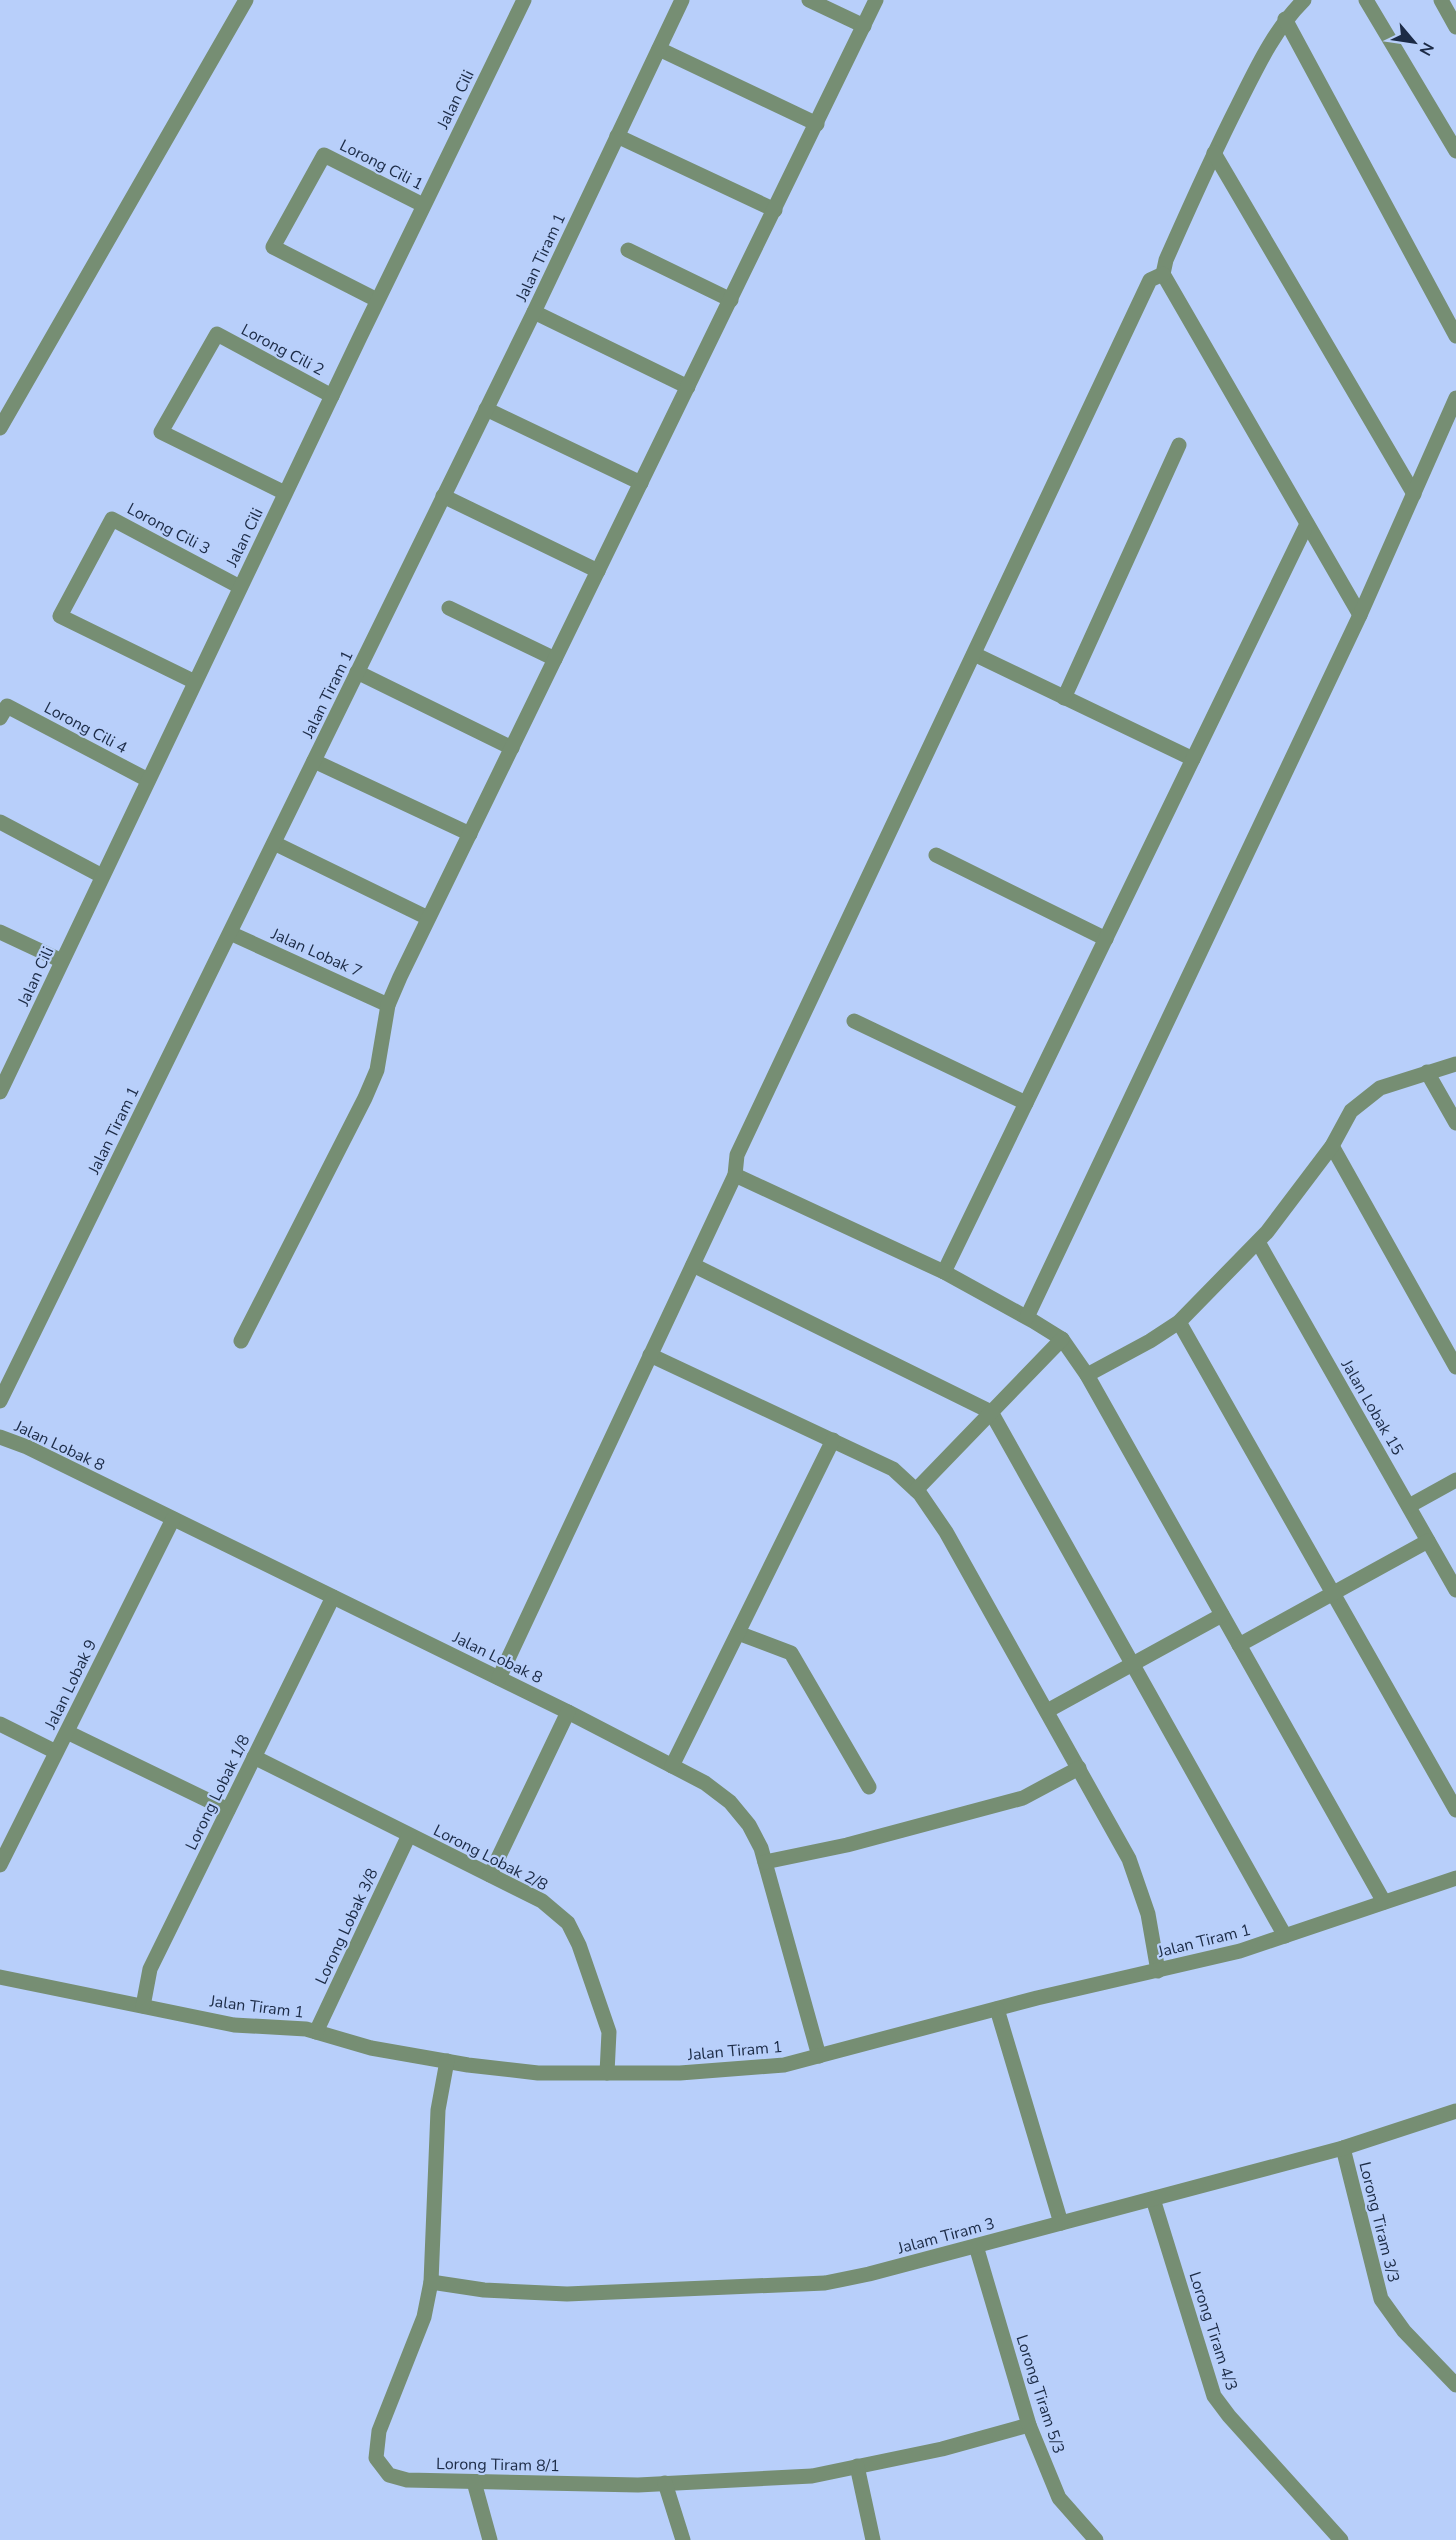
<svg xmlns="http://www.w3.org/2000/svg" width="1456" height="2540" font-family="'Nunito Sans',sans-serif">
  <rect width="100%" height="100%" fill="#b8cffa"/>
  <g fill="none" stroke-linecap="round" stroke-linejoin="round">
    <g stroke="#768e73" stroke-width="15">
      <path d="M809 0 864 26"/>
      <path d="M1304 0C1274 30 1257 67 1238 105 1212 156 1189 208 1166 260L1163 274 1360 615"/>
      <path d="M1366 0 1456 151"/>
      <path d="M1441 0 1456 27"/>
      <path d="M1285 19 1456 336"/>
      <path d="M659 49 817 124"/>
      <path d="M617 136 775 210"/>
      <path d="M1214 153 1414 494"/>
      <path d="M628 250 731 300"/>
      <path d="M377 300 273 247 324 155 423 205"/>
      <path d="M534 312 688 387"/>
      <path d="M486 409 641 483"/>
      <path d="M0 428 246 0"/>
      <path d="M285 493 161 432 217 334 332 396"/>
      <path d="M443 496 598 571"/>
      <path d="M449 608 555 659"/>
      <path d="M974 654 1193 759"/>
      <path d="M357 672 512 748"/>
      <path d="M195 682 60 616 112 519 240 587"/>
      <path d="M1064 698 1179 445"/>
      <path d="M0 718 7 706 148 780"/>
      <path d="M314 761 470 834"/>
      <path d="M0 822 102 876"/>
      <path d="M274 843 428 918"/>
      <path d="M936 855 1106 939"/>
      <path d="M0 932 62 961"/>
      <path d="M230 933 388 1005"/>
      <path d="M854 1021 1026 1103"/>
      <path d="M1427 1072 1456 1123"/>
      <path d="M0 1092 360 337 524 0"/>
      <path d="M1332 1146 1456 1367"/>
      <path d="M735 1175 944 1272 1033 1321 1062 1339 1087 1375 1384 1902"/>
      <path d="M1258 1242 1456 1590"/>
      <path d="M693 1265 991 1412 1285 1936"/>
      <path d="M944 1272 1307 524"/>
      <path d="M1027 1317 1360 615 1456 398"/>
      <path d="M1179 1322 1456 1810"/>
      <path d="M241 1341 365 1098 377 1070 388 1005 400 977 876 0"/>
      <path d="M650 1355 893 1469 920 1494 946 1532 1129 1859 1148 1914 1158 1971"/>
      <path d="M1087 1375 1150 1341 1179 1322 1267 1232 1332 1146 1351 1111 1380 1088 1456 1064"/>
      <path d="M0 1401 534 312 682 0"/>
      <path d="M0 1437 27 1447 568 1712 705 1783 730 1802 749 1825 761 1848 819 2056"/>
      <path d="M916 1490 1062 1339"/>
      <path d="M1409 1506 1456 1480"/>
      <path d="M738 1633 791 1653 869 1787"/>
      <path d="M1239 1645 1428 1541"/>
      <path d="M499 1678 735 1175 737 1155 1150 280 1163 274"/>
      <path d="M1047 1711 1222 1615"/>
      <path d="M0 1724 56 1752"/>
      <path d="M67 1732 228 1810"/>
      <path d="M254 1757 542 1901 568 1923 579 1945 609 2032 607 2073"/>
      <path d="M672 1766 833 1440"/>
      <path d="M765 1862 847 1845 1023 1798 1079 1768"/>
      <path d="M0 1865 173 1519"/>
      <path d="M490 1875 568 1712"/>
      <path d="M0 1977 234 2025 306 2029 371 2048 468 2065 538 2073H680L784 2065 1037 1998 1240 1951 1456 1878"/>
      <path d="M143 2006 150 1969 333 1597"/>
      <path d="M997 2009 1061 2223"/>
      <path d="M316 2032 409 1835"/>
      <path d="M447 2061 438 2110 431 2282 424 2317 379 2431 376 2458 389 2475 407 2480 638 2485 812 2476 942 2449 1029 2425"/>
      <path d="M1343 2148 1381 2299 1404 2331 1456 2385"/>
      <path d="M1153 2199 1214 2396 1229 2416 1341 2540"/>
      <path d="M976 2246 1029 2425 1059 2498 1096 2540"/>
      <path d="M431 2282 484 2290 567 2294 825 2283 869 2274 1343 2148 1456 2111"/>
      <path d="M857 2466 873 2540"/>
      <path d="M474 2482 490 2540"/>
      <path d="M665 2483 683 2540"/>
    </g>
  </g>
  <g text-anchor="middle" stroke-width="4.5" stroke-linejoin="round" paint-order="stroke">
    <g font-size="16" fill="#1c2b46" stroke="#b8cffa">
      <text transform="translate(455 99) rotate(-64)" y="6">Jalan Cili</text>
      <text transform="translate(382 164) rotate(27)" y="6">Lorong Cili 1</text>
      <text transform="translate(540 257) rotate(-65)" y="6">Jalan Tiram 1</text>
      <text transform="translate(283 349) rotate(28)" y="6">Lorong Cili 2</text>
      <text transform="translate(169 528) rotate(28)" y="6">Lorong Cili 3</text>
      <text transform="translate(244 537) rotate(-64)" y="6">Jalan Cili</text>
      <text transform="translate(327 694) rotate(-64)" y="6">Jalan Tiram 1</text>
      <text transform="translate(86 727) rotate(28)" y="6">Lorong Cili 4</text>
      <text transform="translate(317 952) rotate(24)" y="6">Jalan Lobak 7</text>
      <text transform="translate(35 976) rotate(-65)" y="6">Jalan Cili</text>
      <text transform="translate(113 1130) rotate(-64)" y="6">Jalan Tiram 1</text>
      <text transform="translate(1373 1407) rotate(60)" y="6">Jalan Lobak 15</text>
      <text transform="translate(60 1445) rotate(25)" y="6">Jalan Lobak 8</text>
      <text transform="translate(498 1657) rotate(26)" y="6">Jalan Lobak 8</text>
      <text transform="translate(70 1684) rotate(-64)" y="6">Jalan Lobak 9</text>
      <text transform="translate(217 1792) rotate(-64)" y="6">Lorong Lobak 1/8</text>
      <text transform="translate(491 1857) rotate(27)" y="6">Lorong Lobak 2/8</text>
      <text transform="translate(346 1926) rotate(-65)" y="6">Lorong Lobak 3/8</text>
      <text transform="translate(1204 1940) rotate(-14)" y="6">Jalan Tiram 1</text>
      <text transform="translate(257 2006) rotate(7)" y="6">Jalan Tiram 1</text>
      <text transform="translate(735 2050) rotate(-5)" y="6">Jalan Tiram 1</text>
      <text transform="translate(1380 2222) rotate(76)" y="6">Lorong Tiram 3/3</text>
      <text transform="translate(946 2235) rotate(-15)" y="6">Jalam Tiram 3</text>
      <text transform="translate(1214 2331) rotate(72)" y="6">Lorong Tiram 4/3</text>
      <text transform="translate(1041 2394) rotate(72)" y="6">Lorong Tiram 5/3</text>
      <text transform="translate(498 2464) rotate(1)" y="6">Lorong Tiram 8/1</text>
    </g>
  </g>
  <g transform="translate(1414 42) rotate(119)" stroke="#b8cffa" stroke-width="4.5" paint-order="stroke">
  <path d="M0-4.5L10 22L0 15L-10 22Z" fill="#1c2b46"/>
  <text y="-9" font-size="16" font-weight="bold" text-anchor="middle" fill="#1c2b46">N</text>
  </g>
</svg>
